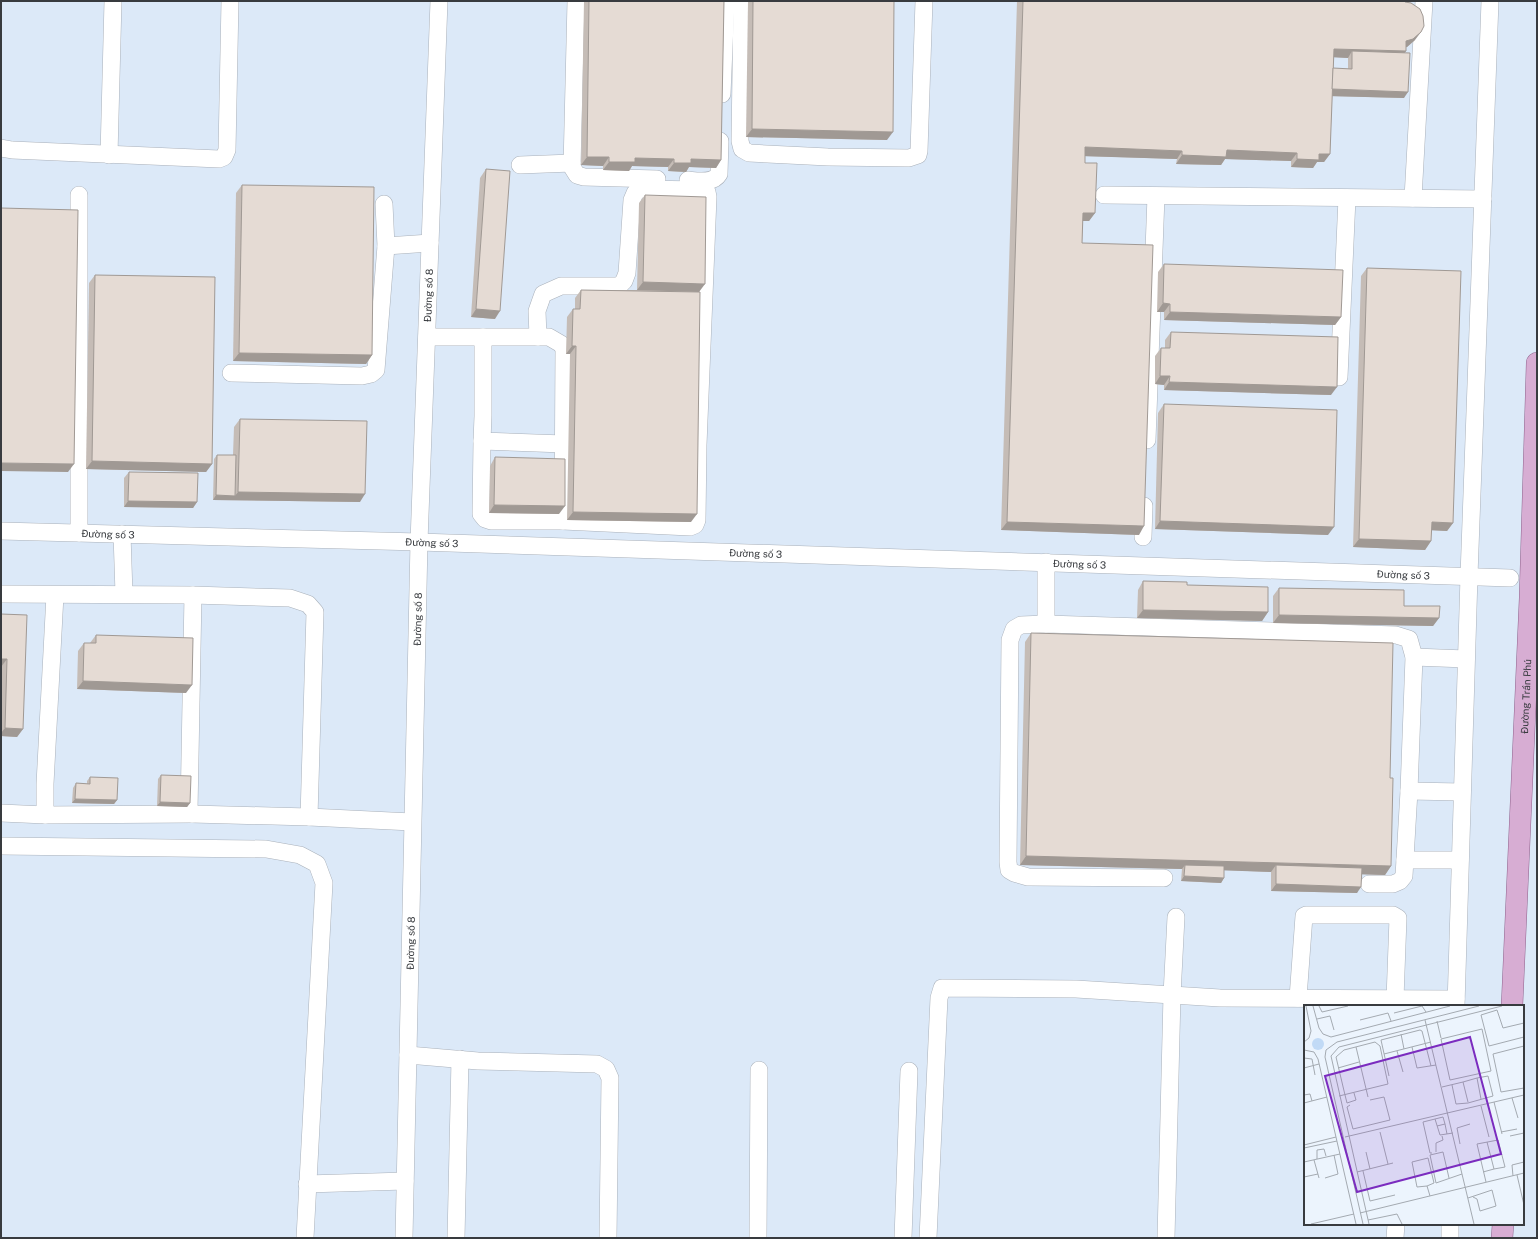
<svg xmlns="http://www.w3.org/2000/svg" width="1538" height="1239" font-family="'Public Sans',sans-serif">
  <rect width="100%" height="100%" fill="#ecf4fd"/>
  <path fill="#dce9f8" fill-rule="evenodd" d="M1 1H1537V1238H1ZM1305 1006H1523V1224H1305Z"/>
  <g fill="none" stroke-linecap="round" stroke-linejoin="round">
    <g stroke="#aab1ba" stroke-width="18">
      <g id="minor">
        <path d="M576 1 572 167 577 175 584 177 657 179"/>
        <path d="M742 1 740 141 742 149 749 153 828 157 909 158 918 155 919 151 924 1"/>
        <path d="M722 94 726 1"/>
        <path d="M1 148 12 150 219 159 224 157 227 150 230 1"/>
        <path d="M109 155 113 1"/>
        <path d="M520 165 572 163"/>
        <path d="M688 180C698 181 713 184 719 174L720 141"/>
        <path d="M1104 195 1483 199"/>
        <path d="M1413 198 1424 1"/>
        <path d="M386 246 430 243"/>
        <path d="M427 337H549L561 344 564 349 563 521"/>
        <path d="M483 337V416L482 441 564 444"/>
        <path d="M231 373 362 376 371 374 376 370 386 246 384 204"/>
        <path d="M1339 377 1347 198"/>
        <path d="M1147 440 1156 196"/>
        <path d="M482 441 481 514 485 519 491 521H563L690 527 695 525 697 520 698 445 708 197 707 192 703 190 638 189 635 193 632 200 627 273 624 281 619 286H561L543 294 537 311 538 337"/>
        <path id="s1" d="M1 531 419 542 1510 578"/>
        <path d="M79 533V195"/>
        <path d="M122 534 124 594"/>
        <path d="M1143 537 1144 506"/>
        <path d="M1 594 193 595 290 598 308 604 315 612 309 817"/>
        <path d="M193 595 189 811 192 814 309 817 412 822"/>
        <path d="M1046 624V562"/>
        <path d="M1414 657 1466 659"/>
        <path d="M1409 791 1462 792"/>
        <path d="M1 813 45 815V784L55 595"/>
        <path d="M45 815 192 814"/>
        <path d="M1 846 266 849 300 855 317 864 324 883 305 1238"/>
        <path d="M1405 860H1460"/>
        <path d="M1164 878 1028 877 1014 873 1009 870 1008 862 1010 640 1014 629 1021 625 1046 624 1396 635 1409 639 1414 657 1409 791 1404 876 1400 881 1393 884H1369"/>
        <path d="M1298 998 1304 916 1306 915H1393L1398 918 1395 999"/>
        <path d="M1456 1006 1469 576 1490 1"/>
        <path d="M408 1055 478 1061 597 1064 606 1069 610 1078 608 1238"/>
        <path d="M307 1184 405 1181"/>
        <path id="s2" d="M404 1238 419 542 439 1"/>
        <path d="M456 1238 460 1059"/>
        <path d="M758 1238 759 1070"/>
        <path d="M903 1238 909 1071"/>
        <path d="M928 1238 939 998 942 988 1076 989 1220 998 1456 999"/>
        <path d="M1166 1238 1172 995 1176 917"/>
        <path d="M1395 1238 1396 1224"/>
        <path d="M1450 1238V1224"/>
      </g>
    </g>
    <g stroke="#8e628c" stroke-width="22">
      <g id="major">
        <path id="s3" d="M1512 1006 1530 598 1537 363"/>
        <path d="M1502 1238 1503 1224"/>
      </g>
    </g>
    <use href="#minor" stroke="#fff" stroke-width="17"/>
    <use href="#major" stroke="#d7add3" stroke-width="21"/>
  </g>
  <g fill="#c5bcb6" fill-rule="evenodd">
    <path d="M584 1H724L721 160 716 168 689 167 686 172 668 171V167L632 166 629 171 603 170V166L581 165Z"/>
    <path d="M748 1H894L887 140 746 137Z"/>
    <path d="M1017 1H1405L1415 40 1407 47H1406V51L1404 53V98L1332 96 1330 154 1324 162H1317L1313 168 1291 167V161L1225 159 1221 165 1176 164 1177 159 1085 156V163L1095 213 1089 221H1083L1082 243 1139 535 1001 530ZM1334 57 1348 58V69L1333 68Z"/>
    <path d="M486 169 495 319 471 317 480 178Z"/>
    <path d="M242 185 372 355 366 364 233 361 236 193Z"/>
    <path d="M645 195 699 292 691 522 567 520 570 354H566L567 317 573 309H575V298L581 290H637L639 203Z"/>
    <path d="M1164 264 1341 317 1335 325 1164 320V312H1157L1158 272Z"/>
    <path d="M1367 268 1453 523 1447 531 1431 530V541L1425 550 1353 547 1361 276Z"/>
    <path d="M95 275 212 464 206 472 86 469 89 283Z"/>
    <path d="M1171 332 1331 395 1164 390V385L1155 384V356L1161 348H1165V340Z"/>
    <path d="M1164 404 1328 535 1155 529 1158 413Z"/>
    <path d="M240 419 360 502 213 500 214 459 217 455H233L234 427Z"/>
    <path d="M495 457 559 514 489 513 490 466Z"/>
    <path d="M129 472 197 502 193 508 124 507V478Z"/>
    <path d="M1143 581 1187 585 1268 612 1262 621 1137 618 1138 590Z"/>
    <path d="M1279 588 1404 606 1439 618 1433 626 1273 623V596Z"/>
    <path d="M1 614 23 729 17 737 1 736Z"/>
    <path d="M1031 633 1390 778 1391 866 1385 875 1362 874 1357 893 1271 891V872L1224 870V878L1221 883 1181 881 1182 869 1020 865 1025 642Z"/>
    <path d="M96 635 186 693 77 689 78 651 84 643H90Z"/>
    <path d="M161 775 190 803 187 807 157 806 158 779Z"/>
    <path d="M90 777 117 800 114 804 72 803 73 788 76 783 87 784V781Z"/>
  </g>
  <g fill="#a09994">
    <path d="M1421 32 1415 40 1407 47 1400 49 1406 41Z"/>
    <path d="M1334 49 1406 51 1400 59 1352 51 1348 58 1328 57Z"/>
    <path d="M1331 89 1408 92 1404 98 1326 96Z"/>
    <path d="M752 129 893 132 887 140 746 137Z"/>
    <path d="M1085 147 1182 151 1177 159 1079 156Z"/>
    <path d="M1227 150 1297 153 1291 161 1225 159 1221 165 1176 164 1182 155Z"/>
    <path d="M1319 154H1330L1324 162H1317L1313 168 1291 167 1297 159Z"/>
    <path d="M587 157H609L603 166 581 165Z"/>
    <path d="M635 158 674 159 668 167 632 166 629 171 603 170 609 162Z"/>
    <path d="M691 159 721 160 716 168 689 167 686 172 668 171 674 163Z"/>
    <path d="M1083 213H1095L1089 221H1077Z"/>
    <path d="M643 282 705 284 699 292 637 290Z"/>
    <path d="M1163 303 1170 304 1164 312H1157Z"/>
    <path d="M476 309 500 311 495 319 471 317Z"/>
    <path d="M1170 312 1341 317 1335 325 1164 320Z"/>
    <path d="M572 346H576L570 354H566Z"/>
    <path d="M239 353 372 355 366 364 233 361Z"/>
    <path d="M1160 376H1170L1164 385 1155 384Z"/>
    <path d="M1169 382 1337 387 1331 395 1164 390Z"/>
    <path d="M92 461 212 464 206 472 86 469Z"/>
    <path d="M1 463 74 464 68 472 1 471Z"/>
    <path d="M238 492 365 494 360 502 213 500 216 495 235 496Z"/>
    <path d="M128 501 197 502 193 508 124 507Z"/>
    <path d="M494 505 565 506 559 514 489 513Z"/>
    <path d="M573 512 697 514 691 522 567 520Z"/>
    <path d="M1160 521 1334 527 1328 535 1155 529Z"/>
    <path d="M1007 522 1144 526 1139 535 1001 530Z"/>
    <path d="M1432 522 1453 523 1447 531 1426 530Z"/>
    <path d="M1359 539 1431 541 1425 550 1353 547Z"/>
    <path d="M1143 610 1268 612 1262 621 1137 618Z"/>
    <path d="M1279 615 1439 618 1433 626 1273 623Z"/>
    <path d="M1 659H7L1 667Z"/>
    <path d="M83 681 192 685 186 693 77 689Z"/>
    <path d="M5 728 23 729 17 737 1 736V733Z"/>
    <path d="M75 799 117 800 114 804 72 803Z"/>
    <path d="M160 802 190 803 187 807 157 806Z"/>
    <path d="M1026 856 1391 866 1385 875 1276 872V865L1271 872 1185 869V865L1182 869 1020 865Z"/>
    <path d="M1184 876 1224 878 1221 883 1181 881Z"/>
    <path d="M1276 884 1361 887 1357 893 1271 891Z"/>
  </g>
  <g fill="#e5dbd4" stroke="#a09994">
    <path d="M589 1H724L721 160 691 159V163H674V159L635 158V162H609V157H587Z"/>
    <path d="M753 1H894L893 132 752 129Z"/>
    <path d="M1023 1H1405V2L1411 3 1420 9 1423 16 1424 26 1421 32 1413 39 1406 41V51L1334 49 1330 154H1319V160L1297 159V153L1227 150 1226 157 1182 155V151L1085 147V163H1097L1095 213H1083L1082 243 1153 245 1144 526 1007 522Z"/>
    <path d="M1352 51 1410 53 1408 92 1332 89 1333 68 1352 69Z"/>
    <path d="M486 169 510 171 500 311 476 309Z"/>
    <path d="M242 185 374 187 372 355 239 353Z"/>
    <path d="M645 195 706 197 705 284 643 282Z"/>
    <path d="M1 208 78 210 74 464 1 463Z"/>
    <path d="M1164 264 1343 270 1341 317 1170 312V304L1163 303Z"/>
    <path d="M1367 268 1461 271 1453 523 1432 522 1431 541 1359 539Z"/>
    <path d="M95 275 215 277 212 464 92 461Z"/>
    <path d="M581 290 700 292 697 514 573 512 576 346H572L573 309H580Z"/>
    <path d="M1171 332 1338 337 1337 387 1169 382 1170 376H1160L1161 348H1170Z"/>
    <path d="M1164 404 1337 410 1334 527 1160 521Z"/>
    <path d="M240 419 367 421 365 494 238 492Z"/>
    <path d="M217 455H236L235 496 216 495Z"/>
    <path d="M495 457 565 459V506L494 505Z"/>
    <path d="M129 472 198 473 197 502 128 501Z"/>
    <path d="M1143 581 1187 582V585L1268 587V612L1143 610Z"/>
    <path d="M1279 588 1404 590V606H1440L1439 618 1279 615Z"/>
    <path d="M1 614 27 615 23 729 5 728 7 659H1Z"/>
    <path d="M1031 633 1393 643 1390 778H1393L1391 866 1026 856Z"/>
    <path d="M96 635 193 638 192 685 83 681 84 643H96Z"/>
    <path d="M161 775 191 776 190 803 160 802Z"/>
    <path d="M90 777 118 778 117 800 75 799 76 783 90 784Z"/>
    <path d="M1185 865 1224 866V878L1184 876Z"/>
    <path d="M1276 865 1362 868 1361 887 1276 884Z"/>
  </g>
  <g text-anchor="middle" stroke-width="3.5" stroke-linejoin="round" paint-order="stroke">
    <g font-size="10" fill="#383b3f" stroke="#ecf4fd">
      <text dy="4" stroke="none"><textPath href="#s2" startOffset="943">Đường số 8</textPath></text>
      <text dy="4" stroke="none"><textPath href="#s1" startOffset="107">Đường số 3</textPath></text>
      <text dy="4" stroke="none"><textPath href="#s1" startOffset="431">Đường số 3</textPath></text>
      <text dy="4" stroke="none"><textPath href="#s1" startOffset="755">Đường số 3</textPath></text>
      <text dy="4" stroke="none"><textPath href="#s1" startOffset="1079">Đường số 3</textPath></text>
      <text dy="4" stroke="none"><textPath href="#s1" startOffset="1403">Đường số 3</textPath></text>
      <text dy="4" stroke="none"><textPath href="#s2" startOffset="619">Đường số 8</textPath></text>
      <text dy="4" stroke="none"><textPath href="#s3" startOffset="310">Đường Trần Phú</textPath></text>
      <text dy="4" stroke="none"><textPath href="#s2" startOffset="295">Đường số 8</textPath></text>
    </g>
  </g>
  <g transform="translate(1304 1005)">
    <rect width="220" height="220" fill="#ecf4fd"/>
    <path d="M8 39a6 6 0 1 1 12 0a6 6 0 1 1-12 0Z" fill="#c1daf6"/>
    <path fill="none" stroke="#a4aab1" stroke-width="1" d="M9 1 15 23 19 29 27 32 146 1M15 1 18 7 44 1M90 8 118 1 122 7M13 14 26 11 30 25M56 15 84 8 87 16M121 15 170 219M133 16 137 33M220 18 199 23 193 5 177 10 185 41 220 32M178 24 187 66 146 75 137 34ZM97 29 100 44M0 37 5 33 7 26 2 1M220 41 189 49 197 87 220 83M52 42 64 92M108 42 113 63 132 60M0 45 10 47 14 54 52 219M93 46 99 67M80 49 127 37M0 53 8 54 11 70M0 63 15 59M34 63 55 57M85 71 77 35 116 25 118 26 127 61M159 77 173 73M148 80 152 99 164 98 189 91 184 71 173 73 177 94M138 82 159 77 164 97M0 90 6 89 8 96M41 90 43 98 52 95 50 88M35 91 84 79 76 41 71 37 40 45 32 52 41 90M208 93 214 113M190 97 198 129M0 98 23 92M46 100 43 102 49 124 86 115 80 92 66 95M177 101 185 132M131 114 136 130 149 128M133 121 141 119 143 129M76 127 84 159M197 127 213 124M206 131 220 128M41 132 220 90M156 139 153 123 166 119M0 140 32 132M0 143 33 136M62 147 66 164M132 147V138L139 135 138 131M128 148H126L119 117 139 112 141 119M13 154V145L20 144 22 151M10 155 15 173M0 157 36 149M59 166 66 196 91 190M53 167 89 158M179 167 190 164 183 137M213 170 220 200M209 171 208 160 220 157M0 172 14 169M21 173 34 169 30 150M145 173 139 147 126 150 132 178 158 169M182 177 173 139 194 135 201 162 190 164M123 181 130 178 124 153 108 157 113 182 123 181 126 191M164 193 188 185 192 201 176 206 173 194 169 192M56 208 220 168M64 215 93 209 98 219M7 219 50 209M59 219 21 52 22 45 33 37 175 1M65 219 27 51 35 42 198 1"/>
    <path fill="#7b2cbf" fill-opacity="0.15" stroke="#7b2cbf" stroke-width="2" d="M166 32 197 149 53 187 21 71Z"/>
    <rect width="220" height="220" fill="none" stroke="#383b3f" stroke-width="2"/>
  </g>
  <rect width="1538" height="1239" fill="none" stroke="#383b3f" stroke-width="4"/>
</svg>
